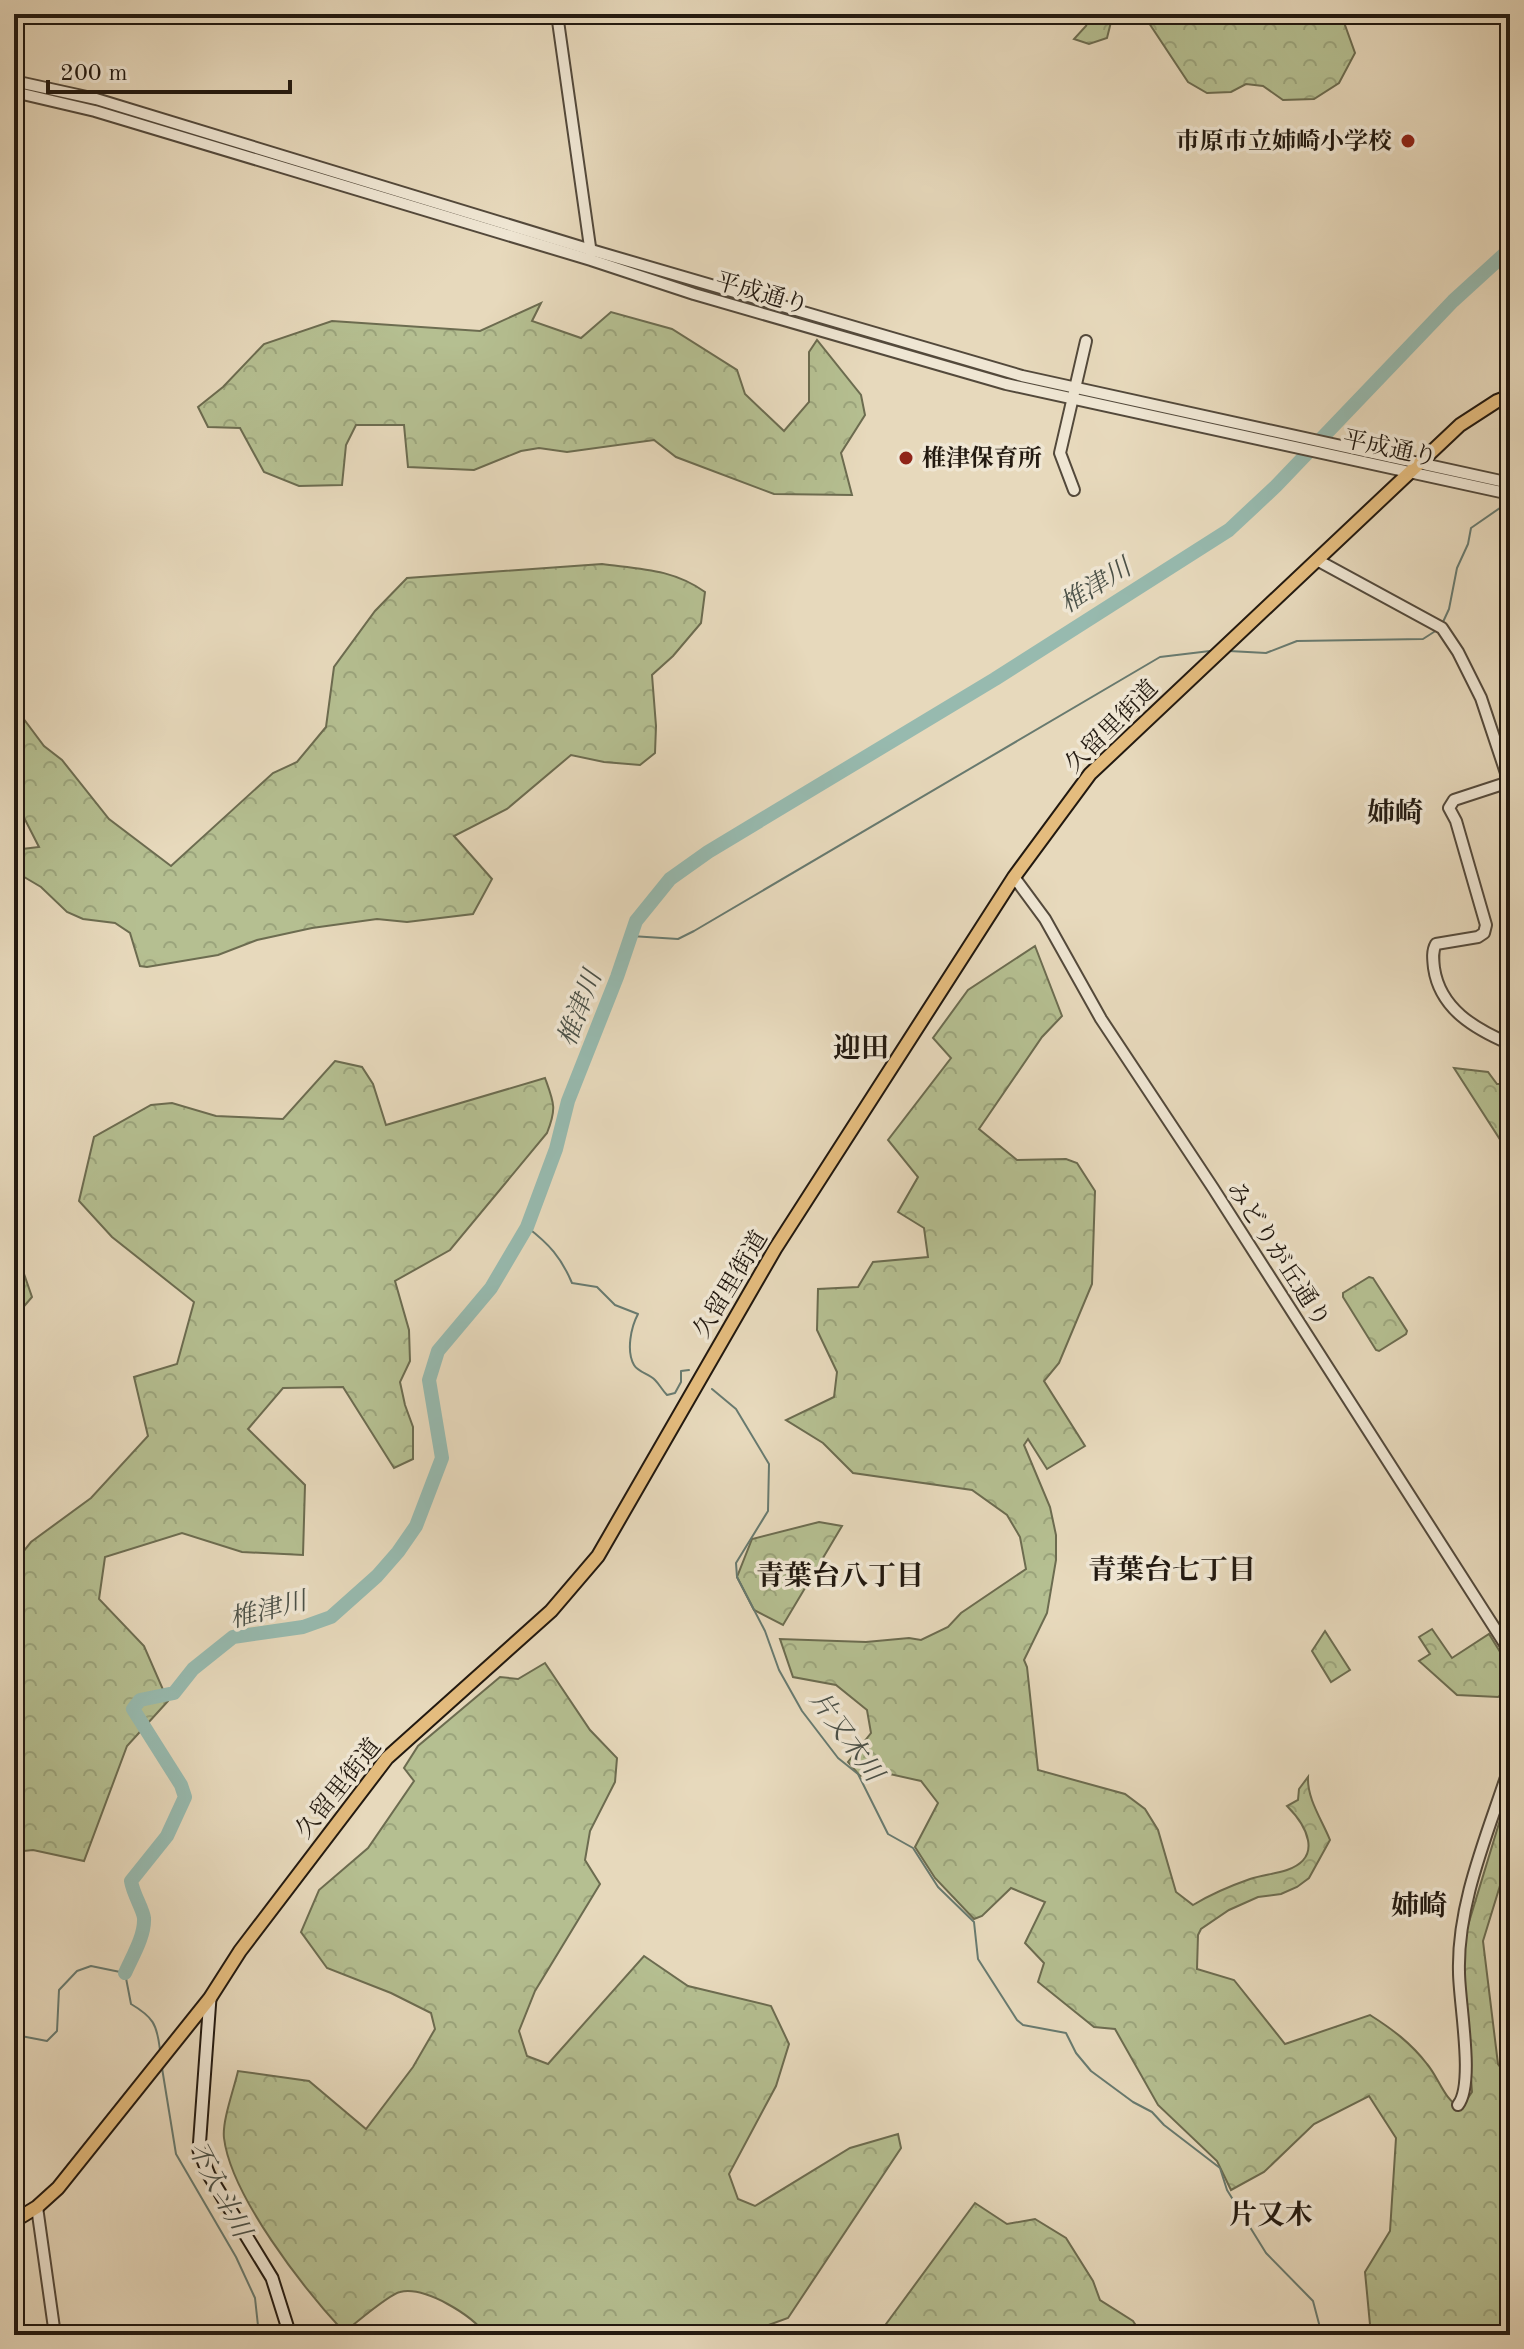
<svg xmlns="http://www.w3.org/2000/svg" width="1524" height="2349" font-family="'Old Standard TT','Noto Serif JP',serif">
  <defs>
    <pattern id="forest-crowns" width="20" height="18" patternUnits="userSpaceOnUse" patternTransform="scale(2)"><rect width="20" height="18" fill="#b5bf91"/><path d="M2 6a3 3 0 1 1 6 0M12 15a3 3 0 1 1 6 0" fill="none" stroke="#9ba47c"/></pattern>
  </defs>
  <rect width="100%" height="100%" fill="#e7d9bc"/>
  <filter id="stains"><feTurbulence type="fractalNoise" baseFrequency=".0025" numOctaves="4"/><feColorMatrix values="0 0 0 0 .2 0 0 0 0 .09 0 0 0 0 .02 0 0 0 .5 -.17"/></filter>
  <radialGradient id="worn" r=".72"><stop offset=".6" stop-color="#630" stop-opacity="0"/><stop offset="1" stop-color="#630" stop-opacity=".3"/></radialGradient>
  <g fill="url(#forest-crowns)" stroke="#6c6c50" stroke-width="2">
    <path d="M1091 14H1113L1107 38 1089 44 1074 39 1086 26Z"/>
    <path d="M1143 14H1341L1355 53 1339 83 1314 99 1283 100 1263 86 1246 84 1231 92 1207 93 1188 82Z"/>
    <path d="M541 303 532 321 581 338 611 312 672 329 737 370 745 394 784 431 809 402V352L817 340 861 395 865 415 841 453 852 495 774 494 676 457 654 440 567 452 539 448 521 451 474 470 408 467 404 425H356L346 445 342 485 299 486 264 472 240 428 208 427 198 407 223 387 264 344 332 321 480 331Z"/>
    <path d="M14 417H16L23 478 14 480Z"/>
    <path d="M602 564C640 569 673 569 705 592L701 623 673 656 652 675 656 726 655 753 640 765 604 762 571 755 507 809 454 836 492 879 473 914 407 922 377 919 312 928 257 940 218 955 147 967 140 966 130 933 115 923 83 919 67 912 41 887 14 871V850L39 847 14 798V761L19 751 14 706 44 746 62 760 109 819 171 866 273 773 297 762 326 727 334 667 375 611 407 578Z"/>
    <path d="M1035 946 1062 1016 1042 1037 979 1129 1017 1160 1066 1159 1077 1163 1095 1191 1092 1284 1059 1363 1044 1381 1085 1446 1047 1469 1028 1439 1024 1445 1050 1507 1056 1535V1560L1047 1613 1024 1660 1027 1667 1038 1770 1125 1794 1145 1809 1158 1830 1176 1892 1193 1905C1211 1894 1230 1886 1250 1879 1262 1875 1275 1874 1287 1870 1324 1857 1306 1825 1287 1806L1298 1800 1299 1789 1308 1777C1307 1799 1322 1820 1330 1840L1309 1878 1297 1887 1281 1894 1258 1897 1229 1910 1201 1929 1198 1935 1197 1969 1234 1980 1285 2044 1370 2015C1392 2029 1411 2043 1427 2064 1439 2078 1444 2100 1461 2108L1472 2092 1463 1975 1466 1932 1510 1787V1853L1483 1941 1498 2064 1510 2080 1505 2099 1510 2105V2335H1371L1365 2272 1390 2231 1396 2138 1369 2096 1314 2124 1264 2172 1231 2190 1217 2161 1158 2105 1115 2029 1094 2027 1038 1982 1044 1963 1025 1943 1045 1902 1011 1888 982 1916 974 1919 935 1878 915 1847 938 1803 921 1781 872 1770 860 1776 848 1762 871 1733 867 1710 836 1685 793 1677 780 1639 866 1642 909 1638 921 1640 948 1627 961 1613 1026 1569 1020 1537 1007 1515 972 1490 853 1473 823 1443 786 1420 834 1397 837 1372 817 1330 818 1289 858 1287 873 1262 928 1257 924 1228 898 1212 918 1177 888 1140 951 1058 933 1038 968 990Z"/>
    <path d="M335 1061 362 1067 373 1084 386 1125 545 1078C554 1103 557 1108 547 1133L450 1250 395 1281 409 1330 410 1361 400 1382 405 1405 413 1427V1459L394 1468 343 1387 283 1388 248 1429 305 1485 303 1555 242 1552 182 1533 105 1557 99 1599 144 1646 168 1701 127 1746 84 1861 33 1850 14 1852V1563L31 1542 91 1498 148 1436 134 1377 177 1364 194 1302 112 1237 79 1201 94 1137 151 1105 172 1103 216 1116 283 1119Z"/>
    <path d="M1454 1068 1488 1072 1497 1084H1510V1155Z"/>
    <path d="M14 1267 23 1271 32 1297 14 1318Z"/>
    <path d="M1369 1277 1373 1278 1407 1331 1406 1334 1379 1351 1376 1350 1343 1297V1293Z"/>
    <path d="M819 1522 842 1526 783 1625 754 1610 737 1577 752 1539Z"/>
    <path d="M1432 1629 1452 1658 1489 1634 1510 1668V1688L1498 1697 1457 1695 1419 1661 1430 1654 1419 1637Z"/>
    <path d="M1325 1631 1350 1670 1331 1682 1312 1651Z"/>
    <path d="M545 1663 590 1730 617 1758 615 1782 590 1831 585 1860 600 1884 535 1991 519 2031 527 2056 548 2064 644 1956 688 1986 771 2006 789 2044 776 2086 729 2174 738 2199 755 2206 850 2148 898 2134 901 2148 788 2318 741 2335H486C472 2315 425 2286 400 2292 389 2294 355 2324 344 2332 304 2289 231 2196 224 2138 222 2121 234 2089 238 2071L309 2081 366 2129 413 2067 435 2029 431 2013 391 1993 327 1968 301 1932 319 1890 368 1848 414 1781 404 1768 418 1746 500 1677 518 1679Z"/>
    <path d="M975 2203 1007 2224 1035 2219 1066 2238 1093 2281 1100 2300 1133 2321 1142 2335H1070L1061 2325 1043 2328 1040 2335H878Z"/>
  </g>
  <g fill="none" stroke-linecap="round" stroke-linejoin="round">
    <g stroke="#687a6f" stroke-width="2">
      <path d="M1443 622 1449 609 1457 568 1468 544 1471 528 1510 501"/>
      <path d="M1229 651 1266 653 1297 641 1423 639 1437 630"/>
      <path d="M631 936 678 939 694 931 1160 657 1210 651"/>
      <path d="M527 1227C549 1244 561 1257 572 1283L597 1287 615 1305 638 1314C631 1327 626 1351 634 1365 638 1372 649 1374 655 1380 660 1385 662 1390 667 1395L675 1393 681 1382V1371L689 1370"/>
      <path d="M712 1389 736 1409 769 1464 768 1511 736 1563 737 1577 765 1631 779 1670 802 1711 838 1758 858 1774 888 1834 913 1848 938 1887 974 1922 978 1959 1017 2020 1023 2025 1066 2033 1076 2053 1091 2071 1133 2102 1152 2112 1164 2125 1220 2168 1227 2190 1266 2253 1313 2301 1322 2335"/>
      <path d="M14 2039 21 2036 47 2041 57 2031 59 1990 77 1971 91 1966 125 1973 131 2004C153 2017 157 2024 160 2050"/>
      <path d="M162 2068 176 2154 236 2257 255 2298 259 2335"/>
    </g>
    <path stroke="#97baaf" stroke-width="14" d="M125 1973C132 1957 145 1936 144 1918 143 1909 133 1894 131 1881L167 1836 185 1797 181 1785 133 1709 140 1700 174 1693 193 1669 233 1637 303 1627 331 1617 377 1576 398 1552 416 1526 442 1458 429 1380 438 1351 491 1288 527 1227 556 1149 568 1101 617 977 636 921 670 879 708 852 995 679 1229 530 1276 486 1453 301 1510 249"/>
    <g stroke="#53493b" stroke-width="14">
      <g id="tertiary">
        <path d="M557 14 591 254"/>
        <path d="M14 81 96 99 591 250 1022 376 1510 483"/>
        <path d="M14 92 95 111 591 260 694 294 1006 384 1510 494"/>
        <path d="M1074 490 1060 453 1086 341"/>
        <path d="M1317 560 1442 628 1458 652 1481 698 1509 782 1454 800 1449 808 1456 821 1486 925 1484 933 1478 937 1436 944C1432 951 1433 959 1434 968 1440 1009 1475 1029 1510 1044"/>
        <path d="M1014 877 1045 919 1101 1019 1213 1188 1510 1652"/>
        <path d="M1458 2105C1475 2084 1459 2002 1459 1972 1457 1902 1489 1831 1510 1765"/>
        <path d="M37 2207 55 2335"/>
      </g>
    </g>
    <g stroke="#221910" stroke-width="15">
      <path id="secondary" d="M210 1998 199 2150 209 2175 272 2278 290 2335"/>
    </g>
    <g stroke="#221910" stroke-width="16">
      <path id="primary" d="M14 2221 37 2207 58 2188 210 1998 240 1951 387 1758 551 1611 598 1556 775 1249 1014 877 1090 774 1460 425 1497 401 1510 396"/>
    </g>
    <use href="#tertiary" stroke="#efe6d3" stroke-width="10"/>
    <use href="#secondary" stroke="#efe6d3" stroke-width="11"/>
    <use href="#primary" stroke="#e4bc7e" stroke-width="12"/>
  </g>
  <g fill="#8f2418" stroke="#efe6d3" stroke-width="3">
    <circle cx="1408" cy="141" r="8"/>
    <circle cx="906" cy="458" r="8"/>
  </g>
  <g text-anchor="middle" stroke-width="7" stroke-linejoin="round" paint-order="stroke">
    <g font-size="24" font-weight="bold" fill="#221910" stroke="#efe6d3" text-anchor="end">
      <text x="1392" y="149">市原市立姉崎小学校</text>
      <text x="922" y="466" text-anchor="start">椎津保育所</text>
    </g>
    <g font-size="24" fill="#221910" stroke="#efe6d3">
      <text transform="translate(762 293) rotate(16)" y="8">平成通り</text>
      <text transform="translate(1390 448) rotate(12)" y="8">平成通り</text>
      <text transform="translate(1111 726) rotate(-45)" y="8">久留里街道</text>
      <text transform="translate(1279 1254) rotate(57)" y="8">みどりが丘通り</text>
      <text transform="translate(730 1284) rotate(-59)" y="8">久留里街道</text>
      <text transform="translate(338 1788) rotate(-51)" y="8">久留里街道</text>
    </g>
    <g font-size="26" font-style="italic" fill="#4b5148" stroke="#efe6d3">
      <text transform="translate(1095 585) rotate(-32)" y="9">椎津川</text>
      <text transform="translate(579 1008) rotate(-69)" y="9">椎津川</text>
      <text transform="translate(268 1609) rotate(-14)" y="9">椎津川</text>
      <text transform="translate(847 1736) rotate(54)" y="9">片又木川</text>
      <text transform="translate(220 2189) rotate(62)" y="9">不入斗川</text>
    </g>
    <g font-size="28" font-weight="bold" fill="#221910" stroke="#efe6d3">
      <text x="1395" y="822">姉崎</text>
      <text x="861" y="1057">迎田</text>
      <text x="1172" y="1579">青葉台七丁目</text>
      <text x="840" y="1585">青葉台八丁目</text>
      <text x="1419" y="1915">姉崎</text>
      <text x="1271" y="2224">片又木</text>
    </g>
  </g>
  <rect width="1524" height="2349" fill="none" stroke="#e7d9bc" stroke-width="48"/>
  <rect x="16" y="16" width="1492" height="2317" fill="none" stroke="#221910" stroke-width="4"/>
  <rect x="24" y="24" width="1476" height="2301" fill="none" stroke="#221910" stroke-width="2"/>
  <path d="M48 80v12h242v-12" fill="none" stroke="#221910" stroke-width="4"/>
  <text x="60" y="80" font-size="24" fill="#221910" stroke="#efe6d3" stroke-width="6" paint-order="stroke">200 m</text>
  <rect width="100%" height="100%" filter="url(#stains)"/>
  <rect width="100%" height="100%" fill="url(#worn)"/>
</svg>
